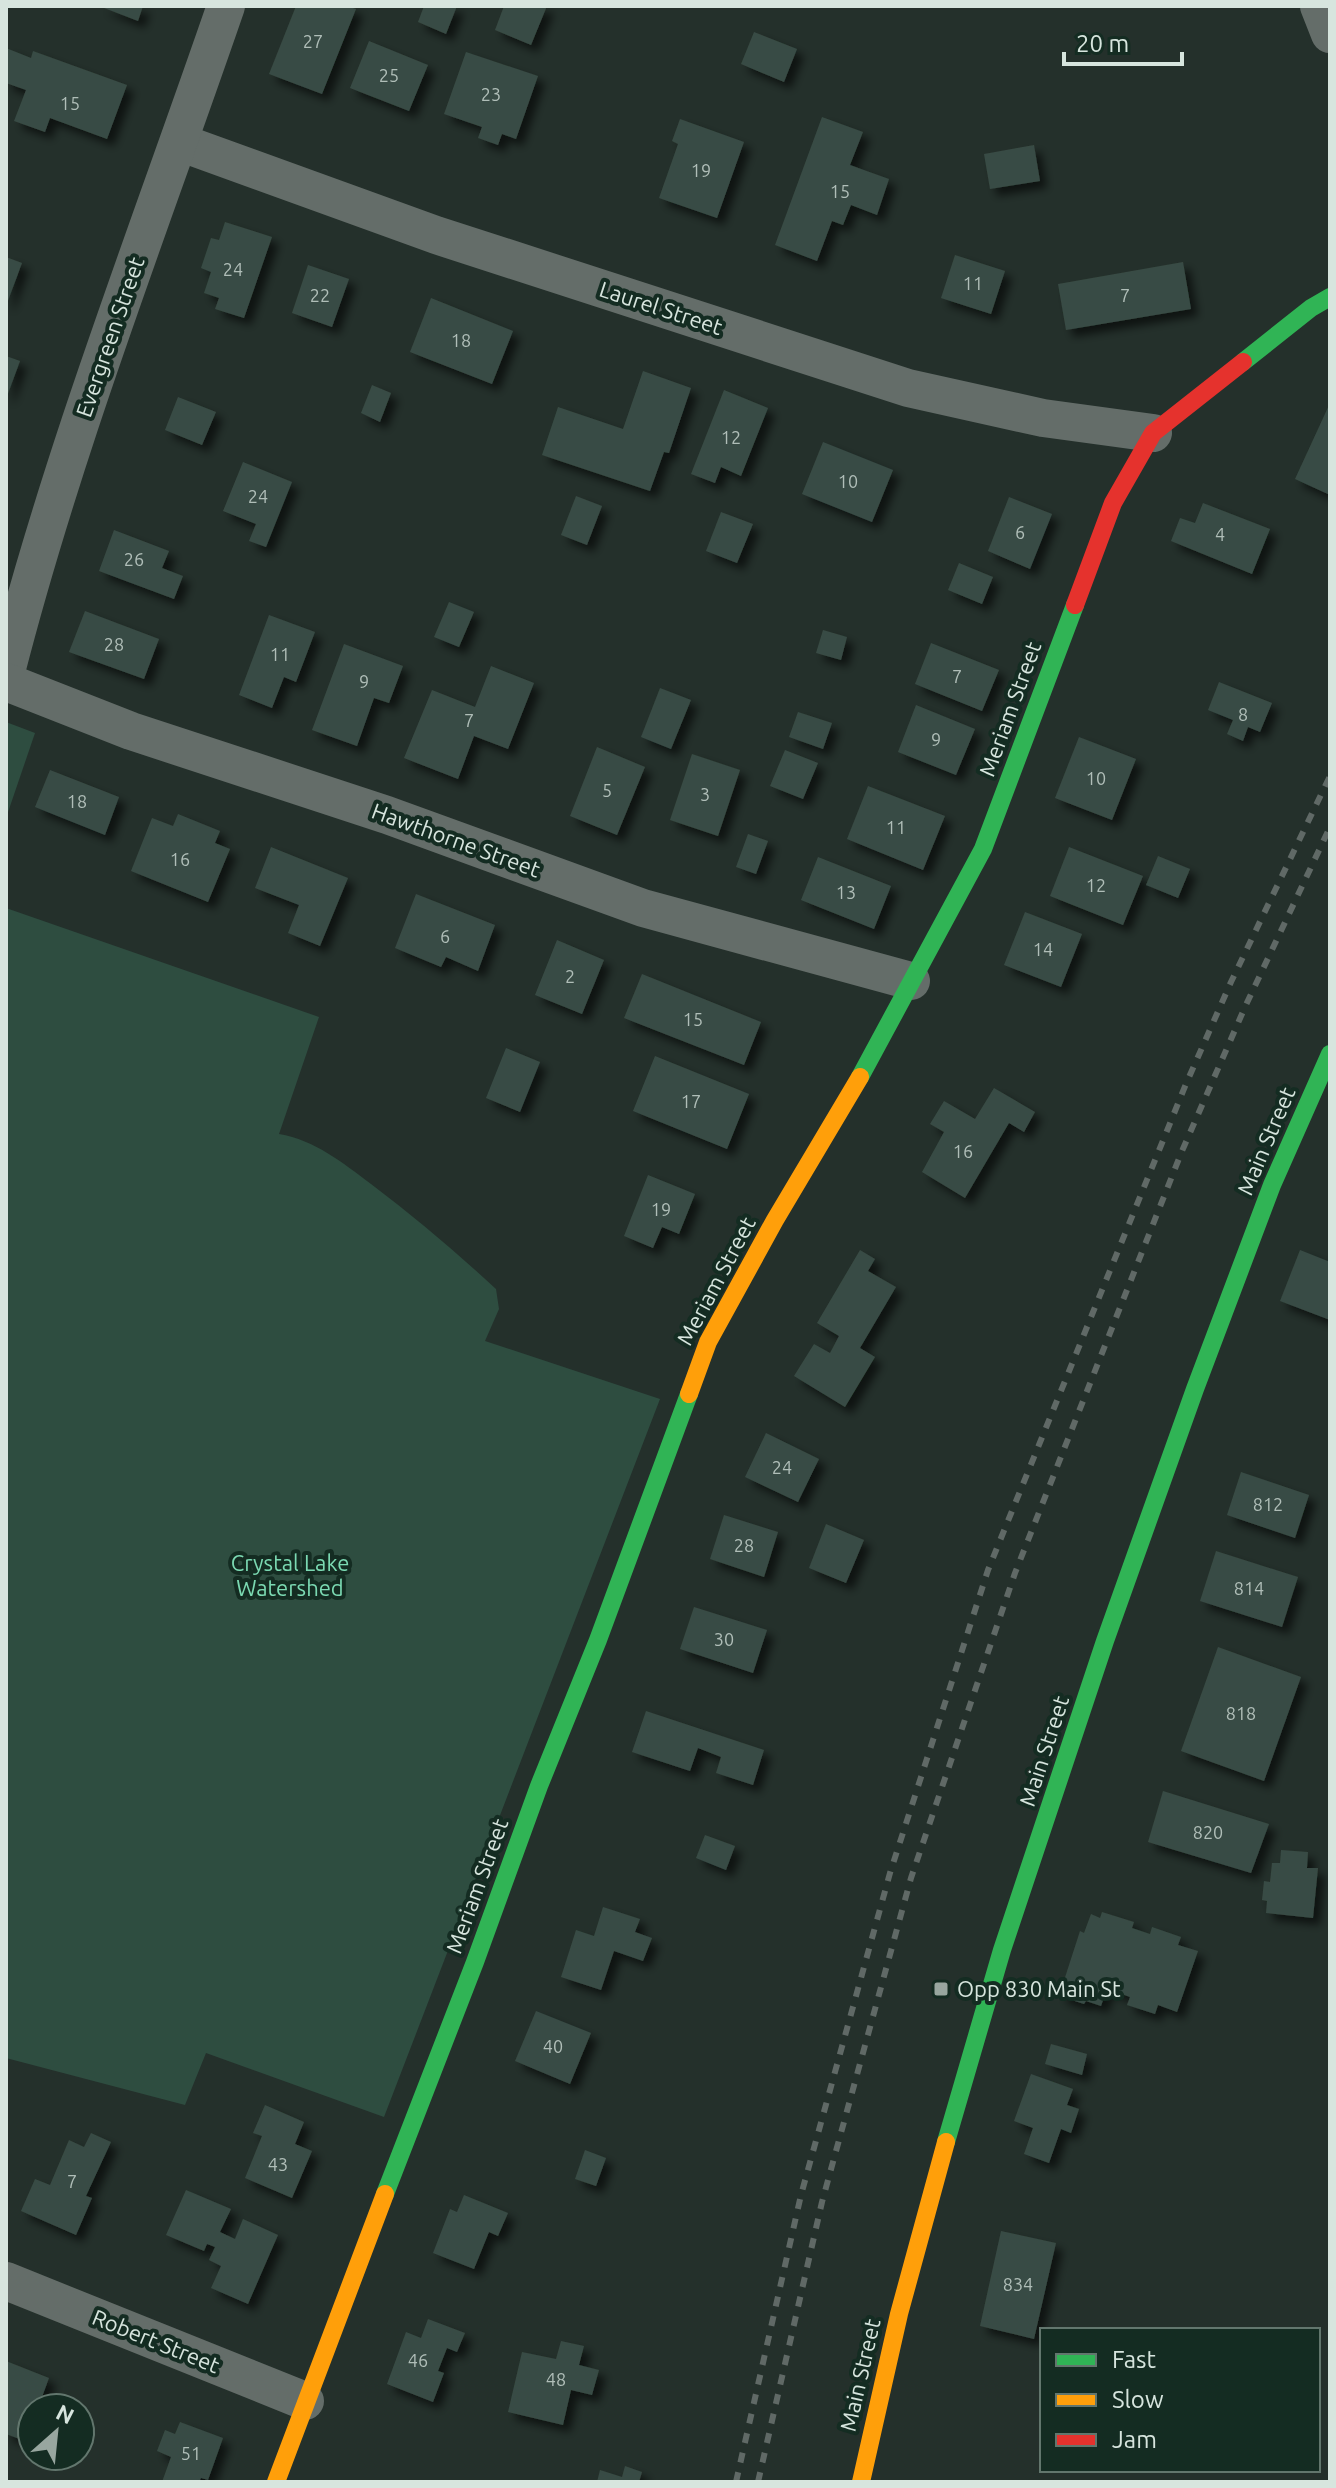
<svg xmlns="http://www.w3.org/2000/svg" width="1336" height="2488" font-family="Ubuntu,sans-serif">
  <defs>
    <filter id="shadow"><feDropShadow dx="7" dy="7" stdDeviation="4" flood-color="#0009"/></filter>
  </defs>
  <rect width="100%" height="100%" fill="#24302b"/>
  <g fill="#2e4d40">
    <path d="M6 722 35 733 6 818Z"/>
    <path d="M6 908 319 1017 279 1134C315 1140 343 1163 371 1184 415 1217 456 1252 496 1289L499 1309 485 1341 660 1399 384 2117 206 2053 185 2105 6 2058Z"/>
  </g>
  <g fill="#394b44" filter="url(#shadow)">
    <path d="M99 6H143L138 21Z"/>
    <path d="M296 6H347L356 9 322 94 269 74Z"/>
    <path d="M424 6H457L446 34 418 22Z"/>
    <path d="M504 6H547L531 45 495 30Z"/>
    <path d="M754 32 797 49 784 82 741 64Z"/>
    <path d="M369 41 428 65 409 111 350 88Z"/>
    <path d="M6 48 31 58 33 51 127 85 107 139 50 118 45 132 14 121 26 90 6 83Z"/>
    <path d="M466 52 538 76 516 139 502 134 498 145 478 138 482 127 444 114Z"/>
    <path d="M822 117 863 132 850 165 889 179 877 215 851 205 843 225 832 221 817 261 775 245Z"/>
    <path d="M680 119 744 142 717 218 659 198 678 144 672 141Z"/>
    <path d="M1034 145 1040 181 990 189 984 154Z"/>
    <path d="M225 222 272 237 244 318 215 309 219 298 204 293 211 272 201 268 211 238 219 240Z"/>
    <path d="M955 255 1005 271 991 314 941 298Z"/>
    <path d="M6 257 22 263 6 306Z"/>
    <path d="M1183 262 1191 309 1066 330 1058 284Z"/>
    <path d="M308 265 349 279 332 327 292 313Z"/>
    <path d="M431 298 513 331 492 384 410 352Z"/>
    <path d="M6 356 20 361 6 399Z"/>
    <path d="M643 371 691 388 669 453 664 452 650 491 542 455 558 407 623 429Z"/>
    <path d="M372 385 391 393 380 422 361 413Z"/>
    <path d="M724 390 768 408 741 476 721 467 715 483 691 474Z"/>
    <path d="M178 397 216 412 202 445 165 430Z"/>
    <path d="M1330 403V495L1295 479Z"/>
    <path d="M823 442 893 470 872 522 802 494Z"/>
    <path d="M243 462 292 482 266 547 249 541 256 524 223 511Z"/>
    <path d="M576 496 602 506 587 545 561 535Z"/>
    <path d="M1009 497 1052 514 1030 569 988 551Z"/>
    <path d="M1203 503 1270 529 1252 574 1171 541 1180 518 1195 523Z"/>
    <path d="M721 512 753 524 737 563 706 551Z"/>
    <path d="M114 530 169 551 162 568 183 576 174 599 99 571Z"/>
    <path d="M959 563 993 577 982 604 948 590Z"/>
    <path d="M449 602 474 612 459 647 434 637Z"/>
    <path d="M85 611 159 639 144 679 69 652Z"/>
    <path d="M269 615 315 632 296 682 284 677 272 708 239 695Z"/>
    <path d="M823 630 847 637 841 660 816 653Z"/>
    <path d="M931 643 999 670 982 711 915 684Z"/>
    <path d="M344 644 403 666 389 703 374 698 357 746 312 730Z"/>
    <path d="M491 666 534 683 508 749 474 736 458 779 404 758 432 690 475 707Z"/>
    <path d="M1219 682 1272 703 1260 732 1248 727 1243 741 1227 734 1233 720 1208 710Z"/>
    <path d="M660 688 691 700 671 749 641 737Z"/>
    <path d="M916 705 975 729 956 775 898 752Z"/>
    <path d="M798 712 832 723 823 749 789 737Z"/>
    <path d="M1079 737 1136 759 1112 820 1055 798Z"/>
    <path d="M597 747 645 767 617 835 570 816Z"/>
    <path d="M785 750 818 763 803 799 770 786Z"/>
    <path d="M692 754 740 770 718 836 670 820Z"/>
    <path d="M50 770 119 797 105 835 35 807Z"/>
    <path d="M868 786 945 816 923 870 847 839Z"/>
    <path d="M178 814 220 831 215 843 230 849 208 902 131 871 152 818 173 826Z"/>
    <path d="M748 834 768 841 756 874 736 867Z"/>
    <path d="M271 847 348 878 320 946 288 933 299 905 255 888Z"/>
    <path d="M1069 847 1143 876 1123 925 1050 896Z"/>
    <path d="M1158 856 1190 869 1178 898 1146 885Z"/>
    <path d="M818 857 891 886 874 929 801 900Z"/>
    <path d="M416 894 495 925 478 971 446 957 441 967 395 948Z"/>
    <path d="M1025 912 1082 934 1061 987 1004 965Z"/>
    <path d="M557 940 604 960 582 1014 535 995Z"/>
    <path d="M642 974 761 1022 744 1065 624 1018Z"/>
    <path d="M506 1048 540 1062 520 1112 486 1098Z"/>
    <path d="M655 1056 749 1094 727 1149 633 1111Z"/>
    <path d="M994 1088 1035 1112 1024 1132 1009 1123 965 1198 922 1172 944 1132 930 1124 944 1101 975 1119Z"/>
    <path d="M648 1175 695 1194 679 1234 662 1227 653 1248 624 1236Z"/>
    <path d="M860 1250 875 1259 868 1271 896 1287 860 1348 875 1357 845 1407 794 1376 814 1344 830 1353 839 1336 817 1323Z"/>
    <path d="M1300 1250 1330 1262V1320L1280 1301Z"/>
    <path d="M766 1433 819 1459 798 1502 745 1477Z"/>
    <path d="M1241 1472 1309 1495 1295 1538 1227 1515Z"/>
    <path d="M724 1515 778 1532 764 1577 710 1559Z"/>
    <path d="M826 1524 864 1540 846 1583 809 1568Z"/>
    <path d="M1216 1551 1298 1577 1282 1627 1200 1601Z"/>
    <path d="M694 1607 767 1630 753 1673 680 1649Z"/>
    <path d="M1218 1647 1301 1677 1264 1781 1181 1751Z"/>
    <path d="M646 1711 764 1750 753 1785 716 1773 721 1757 698 1748 690 1771 632 1752Z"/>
    <path d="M1163 1791 1269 1824 1251 1873 1148 1842Z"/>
    <path d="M705 1835 735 1846 726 1870 696 1858Z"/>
    <path d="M1281 1850 1308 1852 1307 1868H1318L1313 1918 1266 1913 1267 1901 1262 1900 1264 1881 1270 1882 1272 1863H1280Z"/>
    <path d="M603 1907 640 1919 635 1932 652 1938 643 1961 614 1951 601 1990 561 1977 576 1930 594 1936Z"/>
    <path d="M1102 1912 1134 1922 1132 1928 1150 1934 1152 1927 1181 1937 1178 1945 1198 1951 1177 2012 1158 2005 1155 2014 1127 2005 1130 1997 1107 1989 1101 2006 1086 2001 1084 2004 1059 1996 1080 1931 1084 1933 1091 1914 1100 1918Z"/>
    <path d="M536 2011 591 2033 570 2084 515 2061Z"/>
    <path d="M1051 2044 1087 2054 1082 2075 1045 2064Z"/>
    <path d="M1031 2074 1073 2089 1067 2105 1079 2109 1071 2133 1061 2129 1049 2163 1024 2154 1033 2128 1014 2121Z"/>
    <path d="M265 2105 304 2122 295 2144 312 2151 292 2198 245 2178 262 2136 253 2133Z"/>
    <path d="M91 2133 111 2142 86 2196 92 2198 76 2235 21 2211 35 2179 50 2185 69 2140 84 2147Z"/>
    <path d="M585 2150 606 2158 596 2186 575 2179Z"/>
    <path d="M186 2190 231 2209 220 2232 235 2239 243 2219 278 2235 248 2304 211 2288 221 2266 209 2260 215 2247 207 2244 204 2251 166 2235Z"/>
    <path d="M464 2195 508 2213 498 2236 489 2232 474 2269 433 2253 450 2209 457 2212Z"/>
    <path d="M1001 2231 1056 2243 1034 2339 980 2326Z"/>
    <path d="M428 2319 465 2333 457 2352 447 2348 438 2371 444 2373 433 2402 387 2384 406 2332 421 2338Z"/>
    <path d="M561 2341 584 2346 579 2365 599 2370 592 2395 571 2390 563 2425 508 2412 522 2352 556 2359Z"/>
    <path d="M6 2361 49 2378 38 2408H32V2423L25 2441 6 2434Z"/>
    <path d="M180 2422 223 2438 208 2480 201 2478 199 2482H162L171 2457 157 2451 165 2430 175 2434Z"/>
    <path d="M625 2466 642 2472 639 2482H597L600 2470 622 2477Z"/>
  </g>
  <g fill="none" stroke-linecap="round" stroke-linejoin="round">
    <g stroke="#646d69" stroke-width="38">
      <path d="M1319 6 1330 34"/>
      <path d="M179 142 436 235 908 388 1043 418 1153 433"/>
      <path d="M6 672C64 446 150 227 226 6"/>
      <path d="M6 682 131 731 387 815 643 908 911 981"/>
      <path d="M6 2281 305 2401"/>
    </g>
    <g stroke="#30b455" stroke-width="18">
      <path d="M1243 362 1311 308 1330 297"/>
      <path d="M860 1077 983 849 1075 605"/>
      <path d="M946 2142 1002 1950 1105 1641 1195 1389 1272 1185 1330 1054"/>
      <path d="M385 2194 475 1962 539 1786 598 1640 689 1394"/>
    </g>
    <g stroke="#ff9f0a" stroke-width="18">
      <path d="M689 1394 708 1342 775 1220 860 1077"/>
      <path d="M276 2482 385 2194"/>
      <path d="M861 2482 899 2314 946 2142"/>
    </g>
    <path stroke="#e5322d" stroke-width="18" d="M1075 605 1113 503 1153 433 1243 362"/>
    <g stroke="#606966" stroke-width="6" stroke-dasharray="10 10" stroke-linecap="butt">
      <path d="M736 2482 801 2195 890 1873 988 1570 1186 1084 1231 982 1330 776"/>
      <path d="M758 2482 822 2202 911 1878 1015 1573 1182 1151 1245 1007 1330 827"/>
    </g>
  </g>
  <rect fill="#98a69f" stroke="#142c22" stroke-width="3" x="933" y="1981" width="16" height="16" rx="4"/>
  <g text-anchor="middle" stroke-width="8" stroke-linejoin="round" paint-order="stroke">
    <g font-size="18" fill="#b0beb8">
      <text x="313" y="48">27</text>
      <text x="389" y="82">25</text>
      <text x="491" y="101">23</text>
      <text x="70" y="110">15</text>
      <text x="701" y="177">19</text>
      <text x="840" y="198">15</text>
      <text x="233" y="276">24</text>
      <text x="973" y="290">11</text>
      <text x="320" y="302">22</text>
      <text x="1125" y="302">7</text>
      <text x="461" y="347">18</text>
      <text x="731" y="444">12</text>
      <text x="848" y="488">10</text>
      <text x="258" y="503">24</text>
      <text x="1020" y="539">6</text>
      <text x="1220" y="541">4</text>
      <text x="134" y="566">26</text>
      <text x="114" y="651">28</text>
      <text x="280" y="661">11</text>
      <text x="957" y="683">7</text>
      <text x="364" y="688">9</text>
      <text x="1243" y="721">8</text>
      <text x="469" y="727">7</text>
      <text x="936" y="746">9</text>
      <text x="1096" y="785">10</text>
      <text x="607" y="797">5</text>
      <text x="705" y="801">3</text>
      <text x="77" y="808">18</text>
      <text x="896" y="834">11</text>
      <text x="180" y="866">16</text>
      <text x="1096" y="892">12</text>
      <text x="846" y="899">13</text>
      <text x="445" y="943">6</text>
      <text x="1043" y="956">14</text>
      <text x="570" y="983">2</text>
      <text x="693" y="1026">15</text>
      <text x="691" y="1108">17</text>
      <text x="963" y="1158">16</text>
      <text x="661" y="1216">19</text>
      <text x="782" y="1474">24</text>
      <text x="1268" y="1511">812</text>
      <text x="744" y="1552">28</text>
      <text x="1249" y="1595">814</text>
      <text x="724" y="1646">30</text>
      <text x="1241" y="1720">818</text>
      <text x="1208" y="1839">820</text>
      <text x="553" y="2053">40</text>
      <text x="278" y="2171">43</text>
      <text x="72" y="2188">7</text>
      <text x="1018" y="2291">834</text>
      <text x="418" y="2367">46</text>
      <text x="556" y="2386">48</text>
      <text x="191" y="2460">51</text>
    </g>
    <g font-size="22" fill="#d7e5de" stroke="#142c22">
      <text transform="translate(661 308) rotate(18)" y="8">Laurel Street</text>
      <text transform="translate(110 337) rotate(-71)" y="8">Evergreen Street</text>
      <text transform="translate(1010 709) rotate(-70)" y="8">Meriam Street</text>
      <text transform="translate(456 840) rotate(20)" y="8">Hawthorne Street</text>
      <text transform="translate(1266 1141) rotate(-67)" y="8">Main Street</text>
      <text transform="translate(716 1281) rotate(-62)" y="8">Meriam Street</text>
      <text transform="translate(1044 1751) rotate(-72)" y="8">Main Street</text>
      <text transform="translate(477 1886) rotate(-70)" y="8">Meriam Street</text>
      <text transform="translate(156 2341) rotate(22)" y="8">Robert Street</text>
      <text transform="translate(860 2375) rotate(-77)" y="8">Main Street</text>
    </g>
    <g font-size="22" fill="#7bd9b2" stroke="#142c22">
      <text x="290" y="1571">Crystal Lake<tspan x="290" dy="25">Watershed</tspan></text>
    </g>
    <g font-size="22" fill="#d7e5de" stroke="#142c22" text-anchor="start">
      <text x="957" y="1997">Opp 830 Main St</text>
    </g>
  </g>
  <rect width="1336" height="2488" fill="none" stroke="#d7e5de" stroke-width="16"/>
  <rect x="1040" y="2328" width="280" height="144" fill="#142c22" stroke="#62766d" stroke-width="2"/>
  <rect x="1056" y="2354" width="40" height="12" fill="#30b455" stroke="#62766d" stroke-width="2"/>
  <text x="1112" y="2368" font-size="24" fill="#d7e5de">Fast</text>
  <rect x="1056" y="2394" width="40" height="12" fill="#ff9f0a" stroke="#62766d" stroke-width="2"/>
  <text x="1112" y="2408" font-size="24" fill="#d7e5de">Slow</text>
  <rect x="1056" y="2434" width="40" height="12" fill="#e5322d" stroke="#62766d" stroke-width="2"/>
  <text x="1112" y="2448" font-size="24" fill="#d7e5de">Jam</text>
  <g transform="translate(56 2432) rotate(27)"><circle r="38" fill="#142c22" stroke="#62766d" stroke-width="2"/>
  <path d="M0-6L14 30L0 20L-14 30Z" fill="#98a69f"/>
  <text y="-12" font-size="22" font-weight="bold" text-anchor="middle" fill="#d7e5de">N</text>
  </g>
  <path d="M1064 52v12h118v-12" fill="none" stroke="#d7e5de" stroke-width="4"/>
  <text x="1076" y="52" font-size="24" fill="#d7e5de" stroke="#142c22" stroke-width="6" paint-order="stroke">20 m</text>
</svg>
